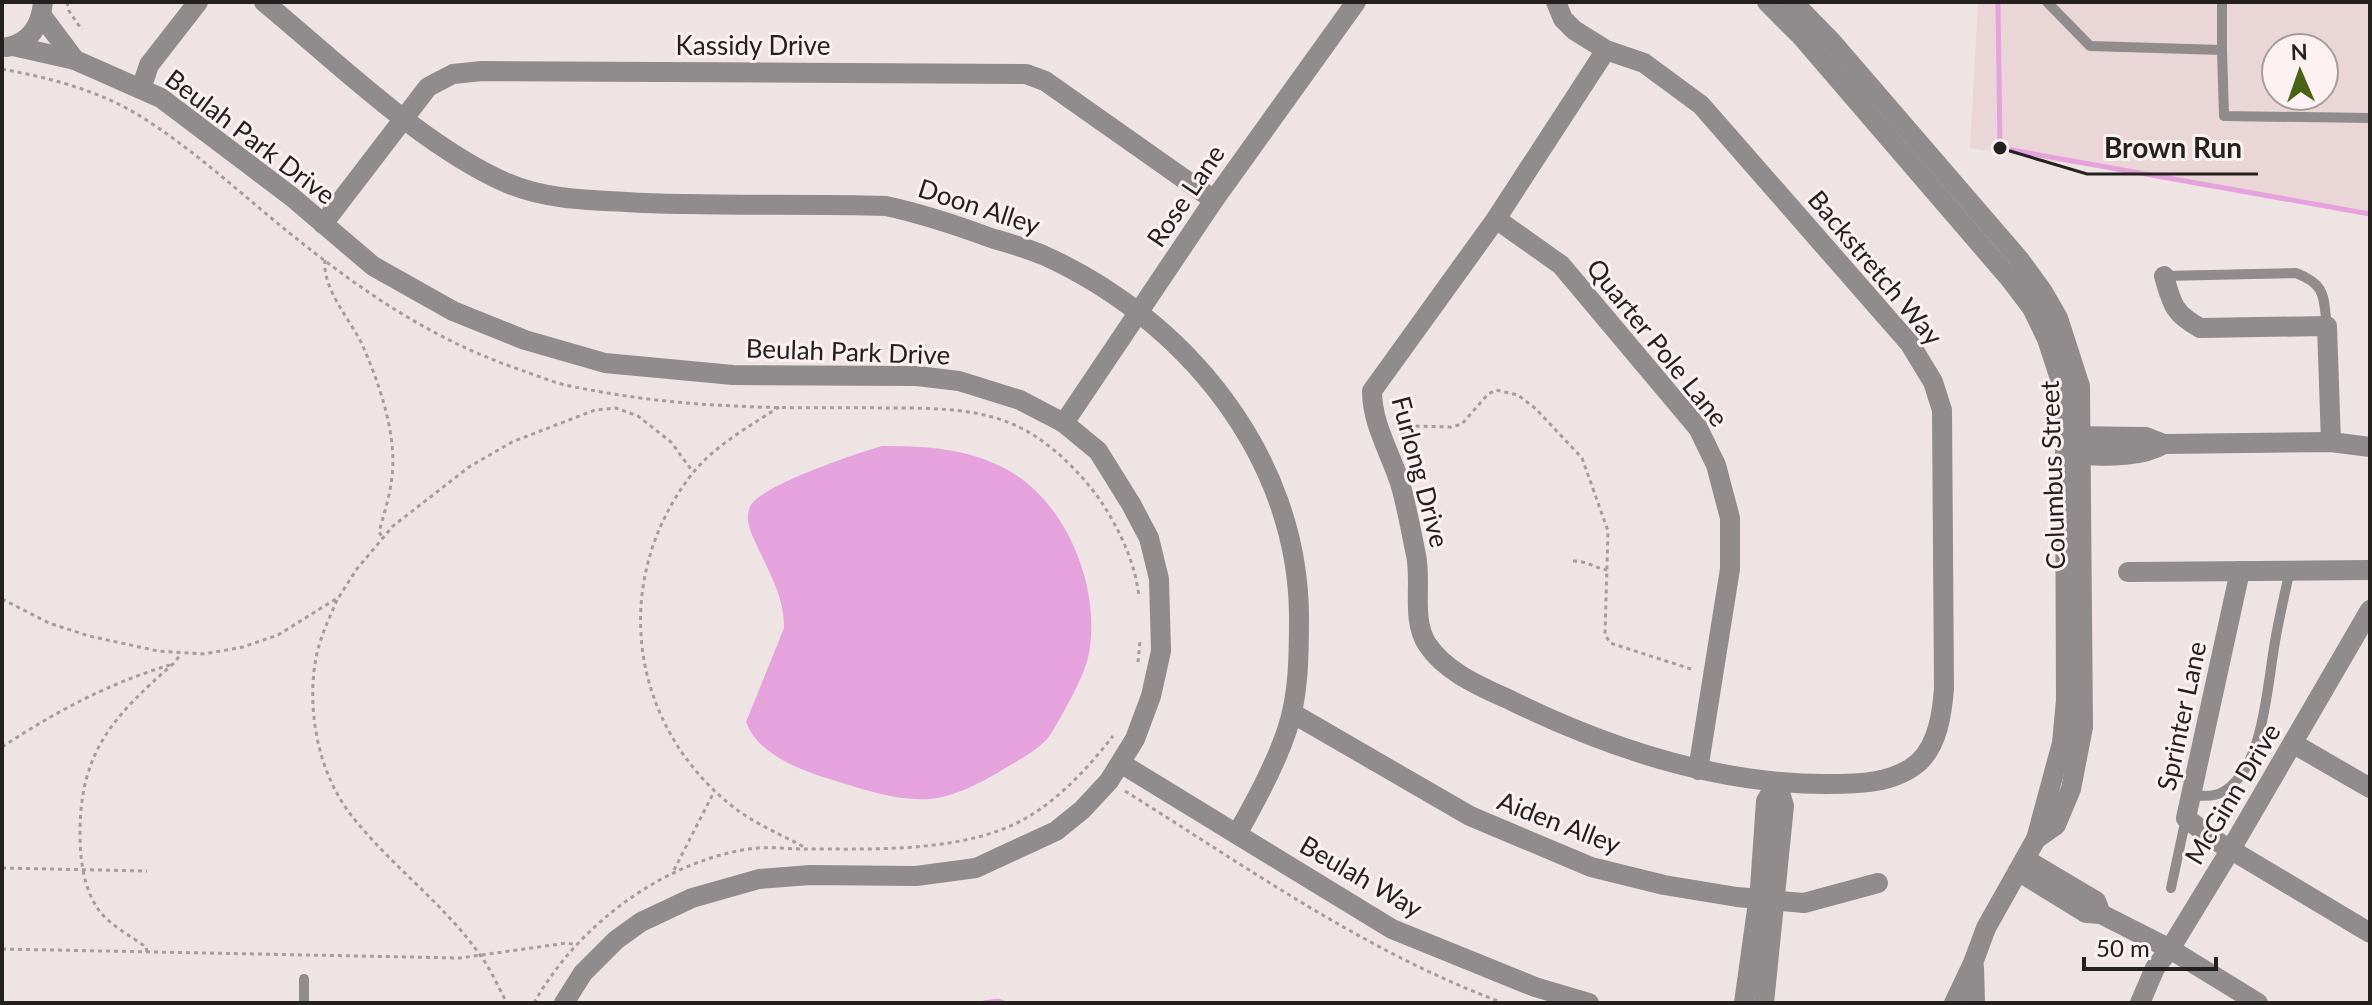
<svg xmlns="http://www.w3.org/2000/svg" width="2372" height="1005" font-family="Lato,sans-serif">
  <rect width="100%" height="100%" fill="#efe4e4"/>
  <path fill="#ead6d7" fill-rule="evenodd" d="M1978 2H2370V211L1970 148ZM2276 48H2324V96H2276Z"/>
  <path fill="#e6a2dc" d="M882 446C926 446 966 448 1006 469 1067 501 1103 591 1088 658 1083 677 1072 696 1063 713 1058 721 1053 732 1047 739 1035 752 1017 761 1002 770 981 783 954 797 929 799 898 801 869 791 839 782 806 772 759 757 746 722L784 628C785 599 770 574 758 548 752 535 744 521 750 507 758 486 858 453 882 446Z"/>
  <g fill="none" stroke-linecap="round" stroke-linejoin="round">
    <g stroke="#e6a2dc" stroke-width="5">
      <path d="M1998 2 2000 148 2370 214"/>
      <path d="M984 1003 998 1001 1004 1003"/>
    </g>
    <g stroke="#a69d9d" stroke-width="3" stroke-dasharray="4 4" stroke-linecap="butt">
      <path d="M67 2 69 11 82 30"/>
      <path d="M2 69C50 78 98 90 140 116 193 149 239 192 287 231 360 290 432 340 521 370 535 375 550 381 565 385 622 397 679 404 737 406 786 409 835 407 884 408 929 408 980 407 1021 428 1051 443 1081 473 1100 500 1119 528 1136 564 1139 598"/>
      <path d="M325 260C322 288 349 318 362 344 379 383 397 433 392 477 390 495 384 514 379 532L383 538"/>
      <path d="M779 407C750 426 714 446 692 474 610 579 628 723 732 806 753 823 782 835 806 848"/>
      <path d="M1402 433 1411 426 1451 427 1462 424 1488 394 1496 390 1518 395 1536 409 1582 458 1608 531 1605 634 1610 643 1694 670"/>
      <path d="M1573 561C1587 561 1595 568 1607 570"/>
      <path d="M2 599 49 623 89 636 158 651 204 654 243 647 278 635 339 597 356 570 393 526 469 467 512 442 595 410 616 408 638 416 671 442 693 472"/>
      <path d="M337 600C329 619 320 637 316 658 306 712 319 777 355 820 393 867 445 905 480 955 491 969 498 987 507 1003"/>
      <path d="M1138 662 1140 641"/>
      <path d="M2 747C55 712 109 683 170 665"/>
      <path d="M1125 791C1250 869 1364 951 1503 1003"/>
      <path d="M2 868 147 871"/>
      <path d="M674 870 714 792"/>
      <path d="M2 949 460 958 567 943 577 945"/>
      <path d="M147 952 146 947C131 936 108 924 98 909 83 887 80 858 80 833 80 750 115 715 174 663L181 654"/>
      <path d="M534 1003C577 926 662 862 749 849 767 846 786 849 804 849 866 849 944 852 1003 829 1048 812 1084 773 1113 736"/>
    </g>
    <g stroke="#908b8d" stroke-width="10">
      <path d="M2047 2 2090 46 2222 50 2224 116 2370 118"/>
      <path d="M2222 50V2"/>
      <path d="M2164 276 2296 273C2327 285 2323 297 2327 326"/>
      <path d="M2191 795C2209 797 2222 797 2235 782 2265 753 2268 677 2276 636 2280 614 2285 592 2290 570"/>
      <path d="M2171 888 2186 818"/>
      <path d="M304 1003V979"/>
    </g>
    <g stroke="#908b8d" stroke-width="20">
      <path d="M264 2C336 61 422 146 507 183 544 199 586 200 626 202 712 207 800 203 886 206 923 214 956 225 991 238 1008 243 1026 248 1043 255 1185 319 1298 456 1299 616 1299 653 1299 695 1287 730 1275 766 1256 801 1237 834"/>
      <path d="M1556 2 1563 19 1574 30 1606 50 1644 63 1701 105 1910 344 1933 382 1942 410 1944 689C1942 713 1938 744 1919 762 1894 784 1857 784 1826 784 1716 784 1610 749 1512 701 1482 687 1446 673 1427 644 1411 619 1422 583 1416 555 1411 531 1407 507 1400 483 1390 452 1372 424 1372 391L1496 219 1606 50"/>
      <path d="M42 16 75 60"/>
      <path d="M13 46 75 60 161 98 292 197 373 266 453 311 525 340 605 363 733 375 917 376 959 381 1020 400 1064 423 1098 451 1131 504 1149 538 1159 579 1161 651 1151 696 1135 739 1109 781 1082 810 1056 831 976 868 916 876 810 875 759 879 692 898 641 922 616 940 583 973 564 1003"/>
      <path d="M7 47C30 43 41 25 43 2"/>
      <path d="M141 89 149 65 198 2"/>
      <path d="M1496 219 1561 265 1698 428 1716 465 1730 518V569L1698 770"/>
      <path d="M323 224 428 87 453 74 482 71 1026 74 1045 81 1214 200"/>
      <path d="M2164 276C2172 304 2173 313 2200 328L2327 326 2331 442"/>
      <path d="M1064 423 1214 200 1356 2"/>
      <path d="M2065 436 2146 437 2164 444 2331 442 2370 447"/>
      <path d="M2066 455C2097 455 2136 460 2164 444"/>
      <path d="M2240 571 2186 818 2213 839 2370 933"/>
      <path d="M2128 572 2370 570"/>
      <path d="M1292 713 1470 816 1591 867 1664 885 1737 897 1804 903 1878 883"/>
      <path d="M2294 744 2370 788"/>
      <path d="M1122 764 1392 929 1535 987 1589 1003"/>
      <path d="M2025 859 2096 901 2101 914"/>
      <path d="M2018 871 2086 913 2101 914 2170 949 2258 1003"/>
      <path d="M1744 1003 1760 888 1766 801 1777 783"/>
      <path d="M1764 1003 1784 806 1777 783"/>
      <path d="M2140 1003 2155 968 2170 949 2231 849 2370 610"/>
    </g>
    <g stroke="#908b8d" stroke-width="20">
      <path d="M1767 2 1801 36 2010 279 2032 308 2047 339 2060 379 2065 436 2066 700 2062 743 2036 839 1986 928 1973 963 1954 1003"/>
      <path d="M1793 2 1832 42 2019 259 2043 292 2058 318 2080 386 2083 727 2071 789 2056 825 2036 839"/>
      <path d="M1974 967 1975 1003"/>
    </g>
  </g>
  <g text-anchor="middle" stroke-width="6" stroke-linejoin="round" paint-order="stroke">
    <g font-size="26" fill="#242020" stroke="#fdf1f2">
      <text x="753" y="55">Kassidy Drive</text>
      <text transform="translate(250 137) rotate(37)" y="9">Beulah Park Drive</text>
      <text transform="translate(1186 196) rotate(-56)" y="9">Rose Lane</text>
      <text transform="translate(979 207) rotate(18)" y="9">Doon Alley</text>
      <text transform="translate(1875 268) rotate(50)" y="9">Backstretch Way</text>
      <text transform="translate(1657 343) rotate(51)" y="9">Quarter Pole Lane</text>
      <text transform="translate(848 352) rotate(2)" y="9">Beulah Park Drive</text>
      <text transform="translate(1420 472) rotate(75)" y="9">Furlong Drive</text>
      <text transform="translate(2053 475) rotate(-92)" y="9">Columbus Street</text>
      <text transform="translate(2182 716) rotate(-78)" y="9">Sprinter Lane</text>
      <text transform="translate(2233 794) rotate(-59)" y="9">McGinn Drive</text>
      <text transform="translate(1559 823) rotate(21)" y="9">Aiden Alley</text>
      <text transform="translate(1361 877) rotate(30)" y="9">Beulah Way</text>
    </g>
  </g>
  <path fill="none" stroke="#242020" stroke-width="3" d="M2000 148L2087 174H2258"/>
  <circle fill="#242020" stroke="#fdf1f2" stroke-width="3" cx="2000" cy="148" r="8"/>
  <g font-size="28" text-anchor="middle" font-weight="bold" fill="#242020" stroke="#fdf1f2" stroke-width="6" stroke-linejoin="round" paint-order="stroke">
    <text x="2173" y="158">Brown Run</text>
  </g>
  <rect width="2372" height="1005" fill="none" stroke="#242020" stroke-width="8"/>
  <g transform="translate(2300 72) rotate(358)"><circle r="38" fill="#fdf1f2" stroke="#a69d9e" stroke-width="2"/>
  <path d="M0-6L14 30L0 20L-14 30Z" fill="#486314"/>
  <text y="-12" font-size="22" font-weight="bold" text-anchor="middle" fill="#242020">N</text>
  </g>
  <path d="M2084 957v12h132v-12" fill="none" stroke="#242020" stroke-width="4"/>
  <text x="2096" y="957" font-size="24" fill="#242020" stroke="#fdf1f2" stroke-width="6" paint-order="stroke">50 m</text>
</svg>
